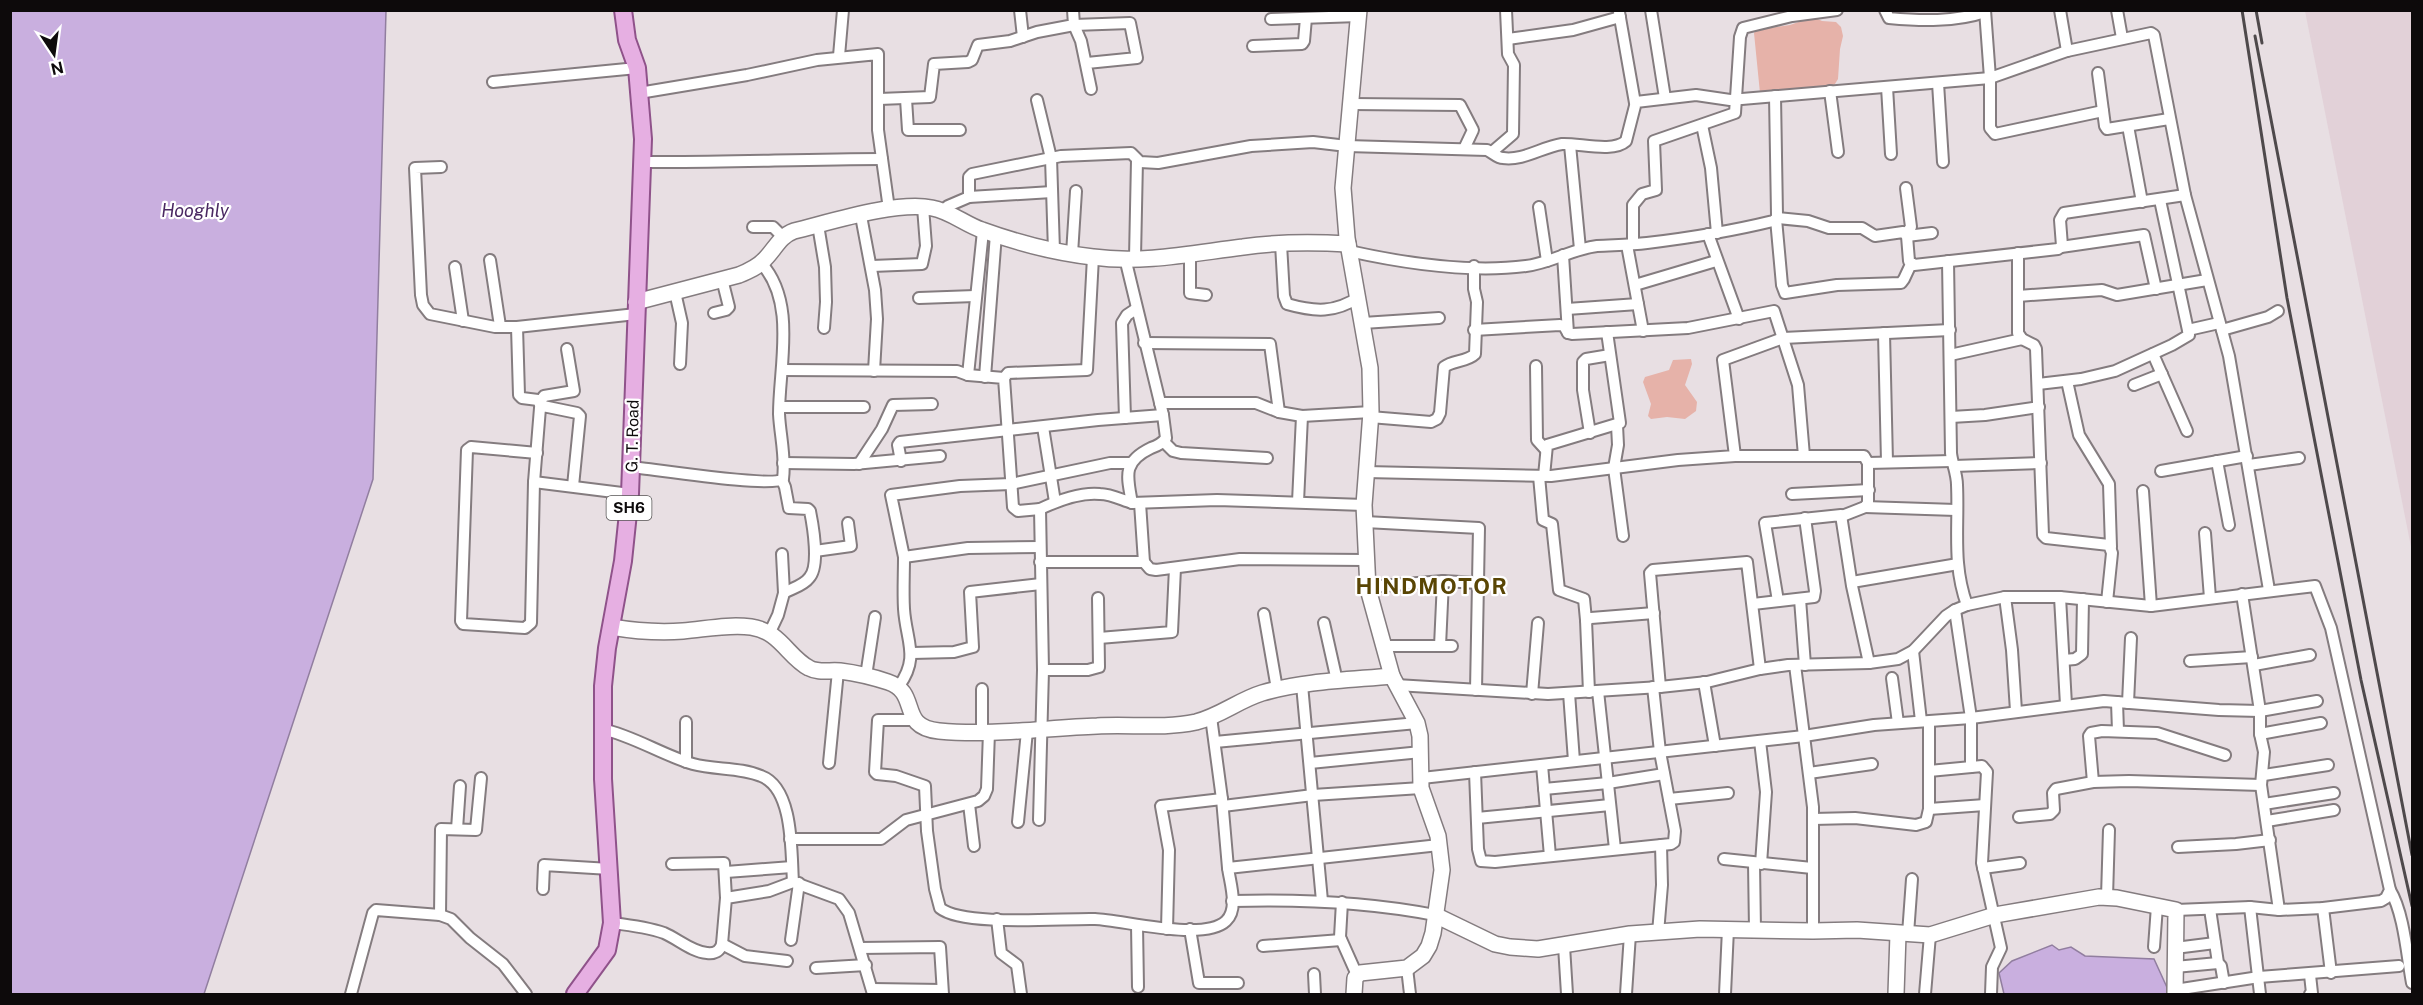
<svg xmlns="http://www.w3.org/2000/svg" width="2423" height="1005" font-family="'Public Sans',sans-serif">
  <rect width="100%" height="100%" fill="#e8dfe3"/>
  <path fill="#e2d1d8" d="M2305 11H2412V552Z"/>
  <g fill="#e6b2a9">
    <path d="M1813 17 1822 21 1836 22 1841 27 1843 36 1840 49 1838 79 1833 87 1760 93 1754 33 1756 30 1790 25Z"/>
    <path d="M1691 359 1692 364 1685 385 1697 402 1696 411 1685 419 1667 417 1651 419 1648 416 1651 404 1643 382 1645 377 1669 370 1673 360Z"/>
  </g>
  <g fill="#c9afdf" stroke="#917e9f" stroke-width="1.5">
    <path d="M10 11H386L373 479 204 994H11Z"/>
    <path d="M2052 945 2059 950 2071 947 2085 956 2154 959 2170 994H2004L1999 973 2012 961Z"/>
  </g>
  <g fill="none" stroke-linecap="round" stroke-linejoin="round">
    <g stroke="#847c7f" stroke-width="14">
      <g id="street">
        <path d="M1020 10 1023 37"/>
        <path d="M1651 10 1665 98"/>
        <path d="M1885 10 1889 18C1921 21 1955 22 1985 12"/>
        <path d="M1985 10 1990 78 2067 51 2151 33 2154 35 2185 195 2229 356 2269 590"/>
        <path d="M2060 10 2067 51"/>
        <path d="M2117 10 2122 38"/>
        <path d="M1619 12 1635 103"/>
        <path d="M1271 19 1359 16"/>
        <path d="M1508 39 1573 30 1620 17"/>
        <path d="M1253 46 1302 44 1304 41 1306 18"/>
        <path d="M839 56 843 10"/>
        <path d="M1087 63 1137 58 1130 23 1074 25 1081 41 1091 89"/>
        <path d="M2098 73 2105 126 2107 129 2169 119"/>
        <path d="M493 82 637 68"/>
        <path d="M1938 83 1943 162"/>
        <path d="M1887 87 1891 154"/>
        <path d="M1830 91 1838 152"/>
        <path d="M639 93 747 75 817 60 878 54V130L889 209"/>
        <path d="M879 99 930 97 934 64 968 62 972 60 978 45 1010 41 1037 32 1074 25 1073 10"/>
        <path d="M906 99 908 130H960"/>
        <path d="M1037 100 1051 158 1054 251"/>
        <path d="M1351 104 1460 105 1473 130 1464 149"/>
        <path d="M1702 125 1711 168 1717 233"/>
        <path d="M2128 126 2142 202"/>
        <path d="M1570 145 1580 249"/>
        <path d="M1492 152 1513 134 1514 65 1508 54 1506 10"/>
        <path d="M641 162C722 163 801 159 882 159"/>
        <path d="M441 167 415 168 421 295 423 305 430 314 495 327H517L636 314"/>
        <path d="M969 197 1052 192"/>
        <path d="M1539 207 1547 261"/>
        <path d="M942 211 948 206 969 197V177L972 174 1061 156 1131 153 1140 162 1158 163 1251 146 1313 142 1347 146 1487 150C1492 152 1497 158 1503 158 1523 161 1542 147 1562 144 1579 143 1613 153 1626 141L1636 102 1696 95 1730 100 1990 78V128L1995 134 2103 111"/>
        <path d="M861 216 875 290 877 319 874 371"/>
        <path d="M1777 218 1808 221 1829 228H1862L1875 236 1903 232 1907 236 1909 261 1914 265 2058 249 2062 246 2060 220 2064 213 2185 195"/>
        <path d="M1776 219 1782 285 1785 293 1837 285 1901 283 1904 279 1911 264"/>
        <path d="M818 225 825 267 826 302 824 328"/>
        <path d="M753 227H773L783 237"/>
        <path d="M1708 234 1739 319"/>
        <path d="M1906 234 1911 227 1906 188"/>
        <path d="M1907 236 1932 233"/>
        <path d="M1281 244 1284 296 1287 304C1315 312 1335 313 1359 297"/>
        <path d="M1633 244V205L1642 194 1656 190 1654 141 1735 113 1740 37 1743 28 1792 16 1837 10"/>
        <path d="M1627 245 1643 331"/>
        <path d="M2061 247 2144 235 2156 289"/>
        <path d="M1349 251C1403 263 1471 273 1526 266 1551 263 1572 249 1597 246 1613 245 1630 245 1647 243 1689 238 1732 231 1773 221L1777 218V215L1775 96"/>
        <path d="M2018 253V333L2022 339 2034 345 2036 349 2043 535 2046 538 2109 545 2112 553 2107 602"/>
        <path d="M1072 254 1076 191"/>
        <path d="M1190 255V293L1206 295"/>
        <path d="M1563 255 1568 333"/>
        <path d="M1135 258 1137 160"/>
        <path d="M490 260 500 326"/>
        <path d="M1948 261 1951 453C1952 463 1957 474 1957 485 1959 527 1952 564 1967 605"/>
        <path d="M872 266 922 264 926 246 923 207"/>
        <path d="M455 267 463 321"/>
        <path d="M1635 285 1716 261"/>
        <path d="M675 292 682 323 680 364"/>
        <path d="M2018 296 2102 290 2117 295 2207 280"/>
        <path d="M919 298 975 296"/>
        <path d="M1567 309 1638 304"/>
        <path d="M714 313 726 310 729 307 722 279"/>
        <path d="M1363 323 1439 318"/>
        <path d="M517 327 519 395 522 398 538 400 541 407"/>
        <path d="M1474 330 1560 325 1564 326 1568 333 1572 334 1688 328 1774 311 1798 385 1804 456"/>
        <path d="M2188 330 2219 323"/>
        <path d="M2222 330 2268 317 2278 311"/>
        <path d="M1884 333 1887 462"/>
        <path d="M1144 343 1270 344 1279 412"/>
        <path d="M2153 354 2187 431"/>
        <path d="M1950 355 2022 339"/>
        <path d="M1536 366 1537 440 1546 450"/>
        <path d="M782 370 957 371 968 375 1004 378 1013 507 1018 511 1040 509"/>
        <path d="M968 375 983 231"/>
        <path d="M985 377 996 234"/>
        <path d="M1004 378 1008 373 1087 370 1093 257"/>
        <path d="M2067 381 2079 435 2109 484 2111 547"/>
        <path d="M2038 384 2081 379 2115 371 2172 345 2189 335 2160 200"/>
        <path d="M2134 385 2162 374"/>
        <path d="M540 402 544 396 574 391 567 349"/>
        <path d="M1160 403H1256L1279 412 1302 416 1371 412"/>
        <path d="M780 407H864"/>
        <path d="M1370 417 1431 422 1437 419 1440 413 1444 367C1453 360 1467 362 1475 354L1477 302 1474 289V266"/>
        <path d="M1951 417 1985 415 2039 407"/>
        <path d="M1125 418 1122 323 1127 315 1136 309"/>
        <path d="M1617 425 1618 445 1614 468 1623 536"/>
        <path d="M1043 427 1055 502"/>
        <path d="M1590 433 1583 390V362L1586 359 1610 355"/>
        <path d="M1164 442 1173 451 1181 453 1267 458"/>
        <path d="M537 453 471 447 467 450 461 621 463 624 525 628 531 623 534 482 630 494"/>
        <path d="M1735 456H1864L1868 463V503L1865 507 1842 516"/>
        <path d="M901 461 898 445 900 442 1098 420 1163 415"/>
        <path d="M2217 461 2229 525"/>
        <path d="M783 463 854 464 940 456"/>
        <path d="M1868 463 1952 461"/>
        <path d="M859 464 882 429 893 405 932 404"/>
        <path d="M2249 465 2299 458"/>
        <path d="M1954 466 2041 463"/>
        <path d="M631 467C654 469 771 488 783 479 786 458 780 435 779 414 779 366 797 302 761 263"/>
        <path d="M2161 471 2247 456"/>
        <path d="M1366 472 1551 476 1678 460 1735 456 1723 360 1783 338 1950 330"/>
        <path d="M1539 476 1543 520 1552 524 1559 590 1584 599 1586 620"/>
        <path d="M1544 476 1547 445 1620 423 1607 332"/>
        <path d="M534 482 540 408 543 406 577 413 580 416 573 486"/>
        <path d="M2143 491 2151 606"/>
        <path d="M1792 494 1869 490"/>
        <path d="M1298 502 1302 416"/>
        <path d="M1132 503 1217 500 1364 505"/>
        <path d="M1865 507 1956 510"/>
        <path d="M1365 522 1479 528 1476 690"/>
        <path d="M2205 533 2210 598"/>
        <path d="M1040 547 968 548 904 557 891 495 960 486 1011 484 1110 463H1130"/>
        <path d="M815 551 851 546 848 523"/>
        <path d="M782 554 784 593"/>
        <path d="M1040 562H1144L1140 503"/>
        <path d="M1144 562 1150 569 1156 570 1240 559 1365 560"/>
        <path d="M1852 582 1958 564"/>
        <path d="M1368 587 1443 581 1478 583"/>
        <path d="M2242 594 2260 711V734L2264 752 2261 785 2279 910"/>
        <path d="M2005 597 2012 650 2016 711"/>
        <path d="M2060 597 2066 705"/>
        <path d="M1800 599 1805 665"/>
        <path d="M1778 601 1765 523 1841 515 1852 586 1869 663"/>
        <path d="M1753 604 1814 597 1815 591 1805 518"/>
        <path d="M1955 610 1971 718V767"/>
        <path d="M1264 614 1277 689"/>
        <path d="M1324 623 1337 681"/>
        <path d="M769 634 778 615 784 593C792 588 803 586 809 578 820 567 813 526 810 511L808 509 789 508 785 487 782 480"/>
        <path d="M1099 638 1172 632 1175 568"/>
        <path d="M1384 646H1452"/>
        <path d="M1440 646 1443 581"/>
        <path d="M1913 651 1921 721"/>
        <path d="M912 653 954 652 973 647 970 592 1041 584"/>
        <path d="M2064 660 2075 659 2082 654 2083 599"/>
        <path d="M2190 661 2252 657"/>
        <path d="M1795 665 1813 807V931"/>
        <path d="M2254 665 2310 655"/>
        <path d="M1043 670H1088L1099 667 1098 598"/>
        <path d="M866 676 875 617"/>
        <path d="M1892 678 1898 723"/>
        <path d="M1704 682 1715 746"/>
        <path d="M1302 685 1322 901"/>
        <path d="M1396 685 1548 694 1660 687 1707 682 1760 669 1788 665 1869 663 1898 659 1913 651 1946 616 1955 610 1967 605 2005 597H2060L2151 606 2315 586 2331 628 2390 890 2386 898 2381 901 2323 908 2279 910 2250 907 2176 910"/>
        <path d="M899 686C920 657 906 641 904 609 903 592 904 575 904 557"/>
        <path d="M1660 687 1650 573 1653 570 1747 562 1760 669"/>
        <path d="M982 689V732"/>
        <path d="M1598 691 1615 849"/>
        <path d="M1589 692 1586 620 1591 618 1654 613"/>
        <path d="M1569 693 1574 761"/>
        <path d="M1532 694 1538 623"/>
        <path d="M2117 702 2118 731"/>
        <path d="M2128 703 2131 638"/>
        <path d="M1211 717 1222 799 1228 868"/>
        <path d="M915 720H878L875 772 877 774 896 776 925 786 927 831 935 889 940 908C963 927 1062 918 1095 919 1123 920 1204 942 1226 921 1239 909 1230 883 1228 868L1439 845"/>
        <path d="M602 729C634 736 662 755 693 764 715 770 740 767 761 776 794 788 791 853 793 882"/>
        <path d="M2260 734 2321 723"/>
        <path d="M1760 741 1766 792 1761 864"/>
        <path d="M1215 742 1417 723"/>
        <path d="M686 762V722"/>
        <path d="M829 763 838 671"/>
        <path d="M1310 763 1421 752"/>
        <path d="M1542 765 1550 856"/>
        <path d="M1929 771 1982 766 1987 772 1982 863 2001 948 1992 967 1991 994"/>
        <path d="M1475 772 1478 849 1481 861 1495 862 1671 844 1674 842 1675 831 1660 752 1653 687"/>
        <path d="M1809 773 1872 764"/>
        <path d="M2264 775 2328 765"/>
        <path d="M1422 778 1804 736 1874 725 1971 718 2104 701 2219 710 2260 711 2317 701"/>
        <path d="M2093 782 2089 736 2091 733 2102 731 2157 733 2225 755"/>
        <path d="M1544 789 1608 783 1664 774"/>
        <path d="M1669 799 1728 793"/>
        <path d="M969 804 974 846"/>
        <path d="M2264 804 2334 793"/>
        <path d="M1223 806 1313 795 1421 788"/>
        <path d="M1929 809 1985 805"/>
        <path d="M2019 817 2050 814 2054 810 2053 793 2056 789 2093 782 2129 781 2261 785"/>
        <path d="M1477 818 1610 805"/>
        <path d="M1813 819 1855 818 1916 825 1926 822 1929 809V722"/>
        <path d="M1039 820 1043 670 1040 509C1057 501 1081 492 1100 494 1111 494 1122 500 1132 503 1127 476 1122 462 1151 448 1157 446 1162 444 1166 438L1163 415 1125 258"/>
        <path d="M2267 821 2334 810"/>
        <path d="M1018 822 1027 731"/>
        <path d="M457 829 460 786"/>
        <path d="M790 839H881L906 820 978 801 984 796 987 789 989 732"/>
        <path d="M2178 847 2236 844 2270 840"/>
        <path d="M1724 859 1812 868"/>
        <path d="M1754 863 1755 930"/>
        <path d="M672 864 724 863 726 898"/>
        <path d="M1983 868 2020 863"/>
        <path d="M726 872 792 867"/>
        <path d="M543 889 544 865 610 869"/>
        <path d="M2390 890C2404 913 2407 956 2412 983"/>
        <path d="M2107 897 2109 830"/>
        <path d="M1232 901C1301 899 1368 902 1435 915"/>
        <path d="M1342 902 1340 937 1357 975"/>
        <path d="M2250 907 2260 994"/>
        <path d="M2323 908 2331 973"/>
        <path d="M2210 909 2218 963 2221 966 2224 983"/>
        <path d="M440 915 441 829 476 830 481 778"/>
        <path d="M997 919 1001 953 1017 965 1021 994"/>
        <path d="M612 923C629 925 647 927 664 933 678 939 692 952 707 953 715 954 720 951 722 944L726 898 769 891 793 882 839 899 849 913 873 994"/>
        <path d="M1137 925 1138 987"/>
        <path d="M1167 929 1169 850 1161 806 1222 799"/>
        <path d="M1190 929 1199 983H1238"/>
        <path d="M1658 933 1662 885 1661 845"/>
        <path d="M1908 934 1912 879"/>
        <path d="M791 940 799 883"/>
        <path d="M722 944 745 956 787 961"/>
        <path d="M1263 946 1341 940"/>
        <path d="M1564 946 1567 994"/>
        <path d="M2154 947 2157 906"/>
        <path d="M860 948 940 947 943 994"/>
        <path d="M2175 948 2215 943"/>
        <path d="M2175 967 2218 963"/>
        <path d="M816 968 866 965"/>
        <path d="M1407 968 1410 994"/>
        <path d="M1314 974 1315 994"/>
        <path d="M2310 975 2312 993 2310 994"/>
        <path d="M872 989 942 990"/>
        <path d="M2175 990 2259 977 2399 966"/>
        <path d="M351 994 373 913 376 910 440 915 451 919 470 938 503 964 526 994"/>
        <path d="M1626 994 1630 934"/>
        <path d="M1725 994 1728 929"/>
        <path d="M1925 994 1930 935"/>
      </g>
    </g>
    <g stroke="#847c7f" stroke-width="18">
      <g id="secondary">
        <path d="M636 302 739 275C749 271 758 267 765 259 775 249 780 236 794 231 831 222 895 201 932 208 950 211 966 225 982 230 1018 243 1056 253 1093 257 1143 264 1194 253 1243 247 1277 242 1313 242 1348 244"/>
        <path d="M611 627C635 631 659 633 683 631 706 629 728 624 751 627 780 631 788 657 809 668 818 673 830 670 840 671 856 673 873 677 888 682 921 693 897 727 939 731 991 736 1044 728 1097 726 1130 724 1163 729 1196 722 1220 716 1239 700 1262 693 1304 681 1349 680 1392 676"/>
        <path d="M1435 915 1495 944 1510 947 1538 949 1630 934 1700 929 1813 931 1857 930 1930 935 1995 915 2099 897 2117 898 2176 910 2175 994"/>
        <path d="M1354 994 1355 978 1360 973 1407 968 1423 956 1429 946 1433 933 1442 870 1438 836 1421 788 1420 736 1417 723 1392 676 1368 589 1364 505 1371 412 1370 368 1347 238 1343 188 1359 10"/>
        <path d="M1896 994 1898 934"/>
      </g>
    </g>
    <g stroke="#8f528a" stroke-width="20">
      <path id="primary" d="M575 994 607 950 612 923 603 779V686L607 648 623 561 630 494 643 139 637 68 627 40 623 10"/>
    </g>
    <use href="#street" stroke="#fff" stroke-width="10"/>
    <use href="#secondary" stroke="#fff" stroke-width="15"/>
    <use href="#primary" stroke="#e6afe2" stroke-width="16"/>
    <g stroke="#4e494b" stroke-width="3">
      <path d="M2242 10 2287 298 2361 680 2412 906"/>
      <path d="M2256 10 2262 43"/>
      <path d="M2255 36 2412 855"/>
    </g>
  </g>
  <g text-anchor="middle" stroke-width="4.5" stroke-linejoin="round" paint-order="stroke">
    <rect fill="#fff" stroke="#565454" stroke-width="1.5" x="606.5" y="496" width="45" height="24" rx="4.5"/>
    <g font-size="15" font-weight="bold" fill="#0d0a0b">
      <text x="629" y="513">SH6</text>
    </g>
    <g font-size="16" fill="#0d0a0b" stroke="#fff">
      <text transform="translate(632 436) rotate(-89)" y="6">G. T. Road</text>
    </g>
    <g font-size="18" font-style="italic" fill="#4a2862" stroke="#fff">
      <text x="195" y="217">Hooghly</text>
    </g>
    <g font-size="22" font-weight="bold" letter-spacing="1.5" fill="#594504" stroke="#fff">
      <text x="1432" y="594">HINDMOTOR</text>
    </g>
  </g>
  <rect width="2423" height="1005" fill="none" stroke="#0d0a0b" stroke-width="24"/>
  <g transform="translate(54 54) rotate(167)" stroke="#ffffff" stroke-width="4.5" paint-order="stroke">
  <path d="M0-4.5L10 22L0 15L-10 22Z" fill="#0d0a0b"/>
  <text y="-9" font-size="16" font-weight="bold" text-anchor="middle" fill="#0d0a0b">N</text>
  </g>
</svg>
